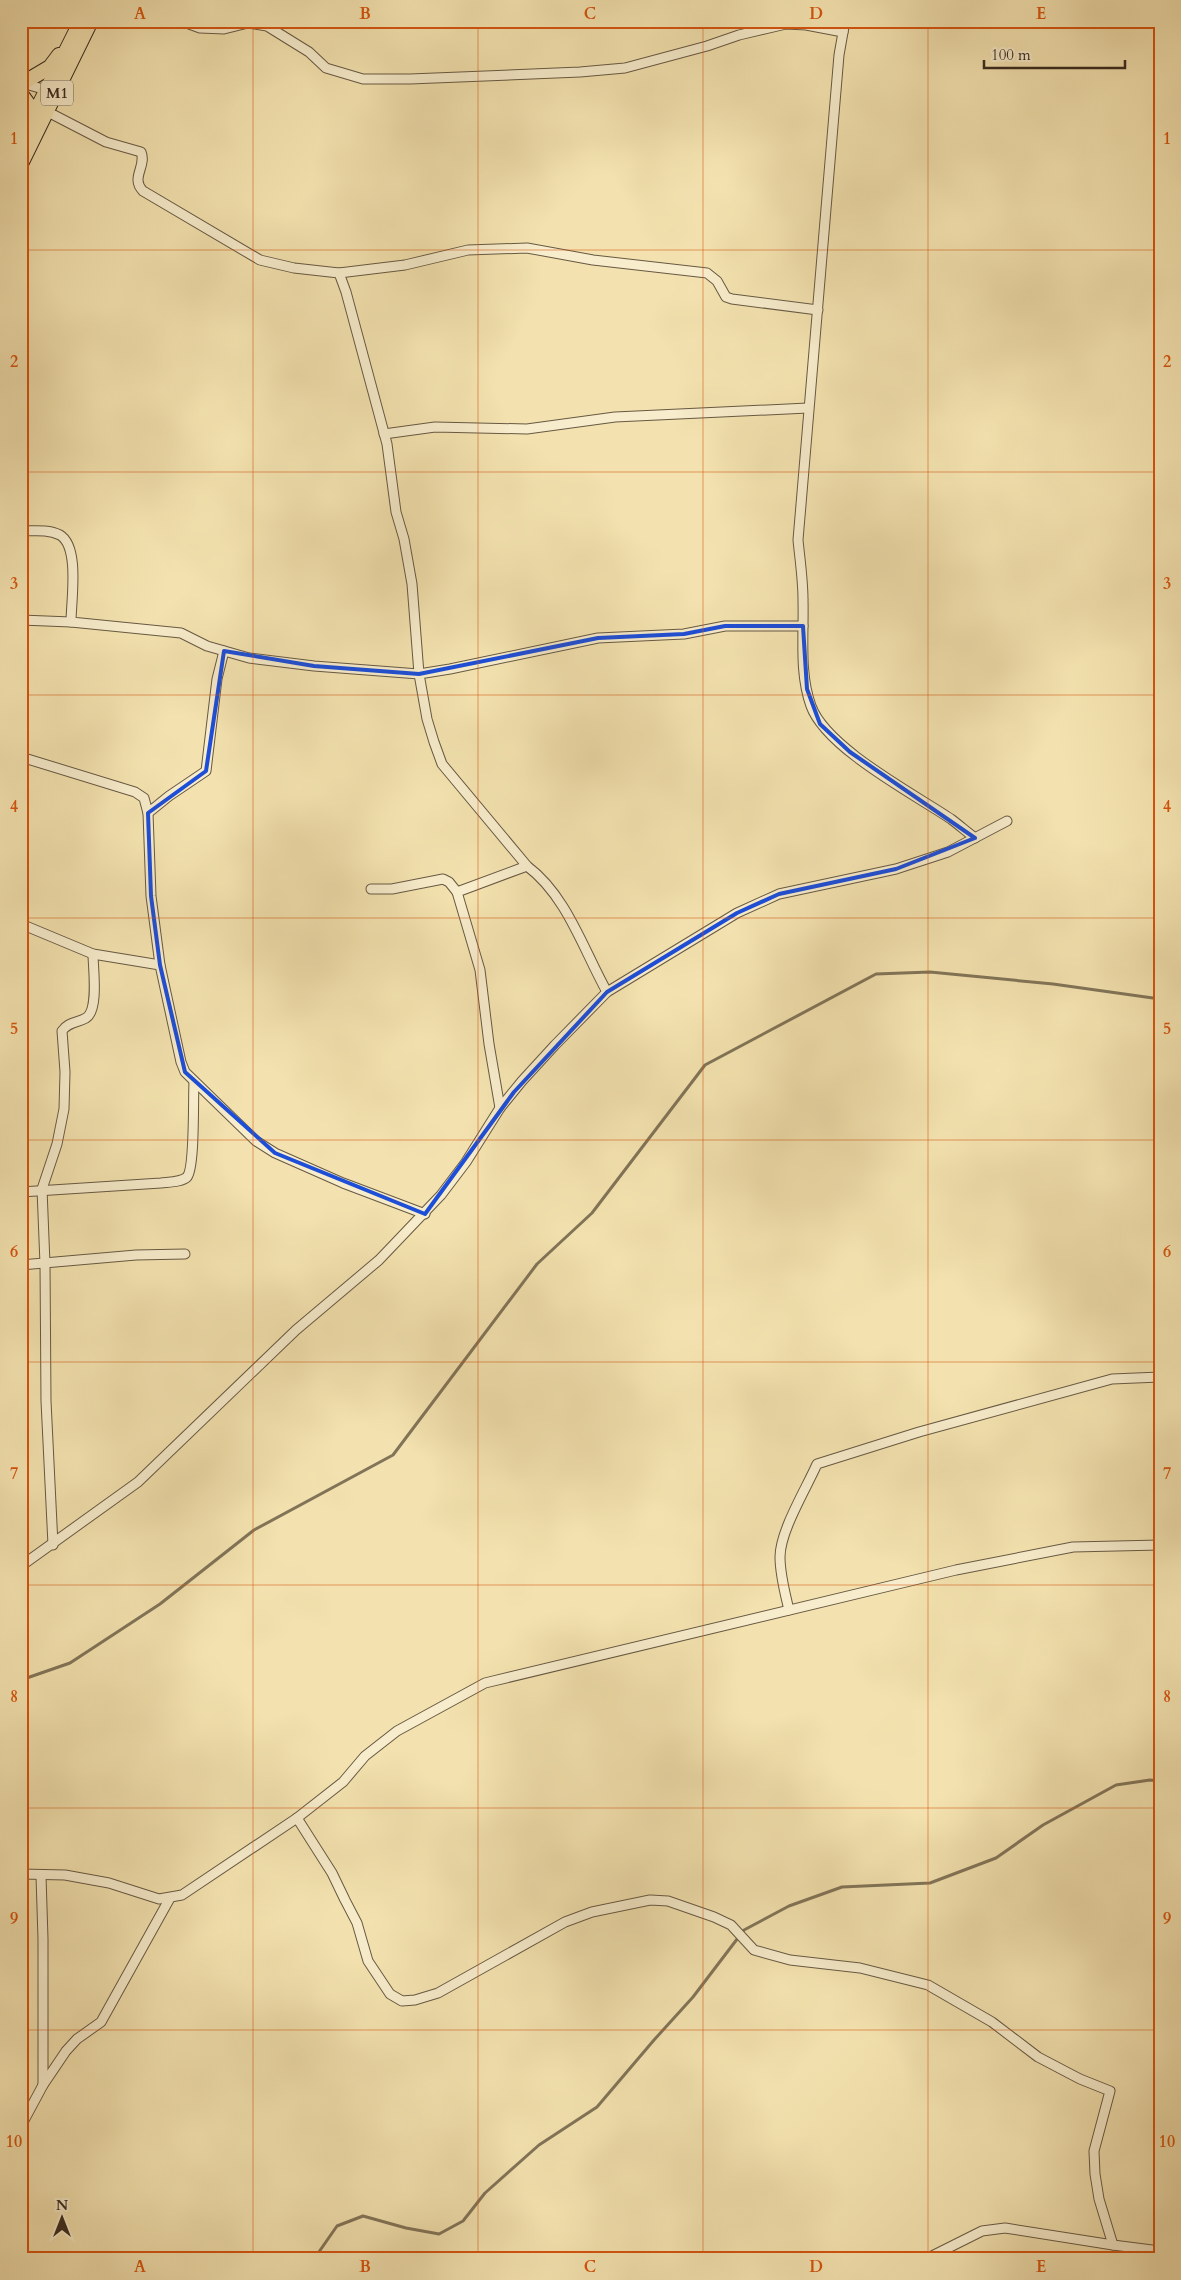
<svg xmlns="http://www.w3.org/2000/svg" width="1181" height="2280" font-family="Cardo,serif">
  <rect width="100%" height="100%" fill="#f3e2af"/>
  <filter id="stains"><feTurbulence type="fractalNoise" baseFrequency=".004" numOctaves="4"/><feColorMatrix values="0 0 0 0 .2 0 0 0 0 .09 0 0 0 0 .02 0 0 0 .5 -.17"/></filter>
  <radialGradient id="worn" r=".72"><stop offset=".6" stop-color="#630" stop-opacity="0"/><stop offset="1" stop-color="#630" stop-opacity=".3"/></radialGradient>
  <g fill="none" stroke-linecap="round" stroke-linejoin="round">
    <g stroke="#827458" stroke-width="3">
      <path d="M21 1680 70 1663 160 1604 254 1530 393 1455 537 1264 592 1213 705 1065 876 974 930 972 1053 984 1160 999"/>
      <path d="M314 2259 337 2226 363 2216 406 2228 439 2234 463 2221 485 2193 539 2145 597 2107 654 2040 693 1997 744 1930 789 1906 842 1887 930 1883 996 1858 1043 1825 1116 1785 1150 1780 1160 1781"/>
    </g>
    <g stroke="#675943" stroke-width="11">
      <g id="minor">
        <path d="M181 21 200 28 224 29 248 23 267 26 309 52 326 68 363 79H410L580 72 625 68 707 46 739 35 786 24 806 25 843 32"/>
        <path d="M845 21 839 55 798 540C800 560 803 580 803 600 804 635 799 673 811 706 826 748 914 794 951 819 959 825 967 832 975 838"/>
        <path d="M22 83 50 91"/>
        <path d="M339 273 405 265 468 250 527 248 593 260 707 273 717 281 726 297 732 299 818 310"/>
        <path d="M384 434 435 427 527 429 615 417 808 408"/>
        <path d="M21 531C34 531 48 529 60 535 80 547 71 601 71 622L181 633 207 646 249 658 314 666 419 674 450 669 598 638 684 634 725 626H803"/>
        <path d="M21 620 71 622"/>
        <path d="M21 757 135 792 144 798 148 813 169 796 206 771 217 679 224 651"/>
        <path d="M148 813 151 896 160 965 181 1062 185 1072 256 1141 275 1153 343 1183 425 1214"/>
        <path d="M371 889H392L443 879 449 882 457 892"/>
        <path d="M21 924 93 954 160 965"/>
        <path d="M607 992 737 913 779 894 896 869 948 852 1007 821"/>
        <path d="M500 1108 489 1044 480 970 457 892 527 866"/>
        <path d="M21 1192 161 1183C169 1182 182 1182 187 1177 195 1168 193 1098 194 1082"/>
        <path d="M21 1265 136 1255 185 1254"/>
        <path d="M53 1545 46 1401 45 1264 42 1189 57 1144 64 1109 65 1072 62 1031C68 1022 77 1023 86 1018 99 1010 93 968 93 954"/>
        <path d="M21 1566 138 1482 296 1330 379 1260 441 1195 466 1162 500 1108 522 1081 555 1045 607 992C583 949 567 896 527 866L442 764 434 742 427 719 419 674 412 584 404 539 396 512 387 444 346 292 339 273 294 268 260 260 143 191C130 178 147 166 141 152L106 142 48 112"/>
        <path d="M789 1610C785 1593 780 1575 780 1557 780 1531 806 1489 817 1464L919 1432 1112 1379 1160 1377"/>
        <path d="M297 1818 332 1873 345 1900 357 1923 368 1961 390 1994 402 2001 415 2000 438 1993 565 1922 592 1912 650 1900 668 1901 714 1917 731 1925 754 1950 790 1960 860 1968 928 1985 992 2022 1038 2057 1080 2079 1110 2091 1094 2151 1095 2174 1099 2199 1113 2245 1160 2251"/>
        <path d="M21 1874 65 1875 109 1883 159 1899 182 1895 297 1818 343 1782 365 1756 397 1731 485 1683 956 1570 1073 1547 1160 1545"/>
        <path d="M41 1876 43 1939V2085"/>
        <path d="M21 2126 43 2085 66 2051 77 2039 101 2022 170 1898"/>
        <path d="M926 2259 982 2231 1005 2228 1113 2245"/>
      </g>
    </g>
    <g stroke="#382b1f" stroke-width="16">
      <g id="trunk">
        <path d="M23 83 50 67 59 55"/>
        <path d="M21 94 29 105 31 121"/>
        <path d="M21 141 81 21"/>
        <path d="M21 164 91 21"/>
      </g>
    </g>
    <use href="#minor" stroke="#f7eccb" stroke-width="9"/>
    <use href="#trunk" stroke="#f3e2af" stroke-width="14"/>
  </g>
  <path fill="none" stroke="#1d4ed8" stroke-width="4" stroke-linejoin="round" d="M725 626H803L807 689 820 724 850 752 975 838 896 869 779 894 737 913 607 992 514 1092 425 1214 275 1153 185 1072 160 965 151 896 148 813 206 771 224 651 314 666 419 674 598 638 684 634Z"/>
  <path fill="none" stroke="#d6540e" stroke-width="1" stroke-opacity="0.55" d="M253 21V2259M478 21V2259M703 21V2259M928 21V2259M21 250H1160M21 472H1160M21 695H1160M21 918H1160M21 1140H1160M21 1362H1160M21 1585H1160M21 1808H1160M21 2030H1160"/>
  <g text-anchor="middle" stroke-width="4" stroke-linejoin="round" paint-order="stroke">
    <rect fill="#f7eccb" stroke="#716553" stroke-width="1" x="41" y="80.5" width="32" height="25" rx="4"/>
    <g font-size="15" font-weight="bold" fill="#382b1f">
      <text x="57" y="98">M1</text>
    </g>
  </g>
  <rect width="1181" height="2280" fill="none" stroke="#f3e2af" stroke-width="55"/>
  <g transform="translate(62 2218)" stroke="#f7eccb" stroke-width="4" paint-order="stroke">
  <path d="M0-4L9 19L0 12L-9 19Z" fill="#382b1f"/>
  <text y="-8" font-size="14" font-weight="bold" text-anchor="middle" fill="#382b1f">N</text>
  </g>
  <path d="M984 60v8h141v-8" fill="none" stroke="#382b1f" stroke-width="2.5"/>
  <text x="991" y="60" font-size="15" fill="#382b1f" stroke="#f7eccb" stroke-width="4" paint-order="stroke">100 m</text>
  <rect x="28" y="28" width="1126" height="2224" fill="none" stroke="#d6540e" stroke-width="2"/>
  <g font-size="16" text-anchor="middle" font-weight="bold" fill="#d6540e">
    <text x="140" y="19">A</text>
    <text x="365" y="19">B</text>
    <text x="590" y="19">C</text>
    <text x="816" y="19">D</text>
    <text x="1041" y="19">E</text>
    <text x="14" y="144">1</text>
    <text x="1167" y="144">1</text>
    <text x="14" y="367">2</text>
    <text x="1167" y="367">2</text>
    <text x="14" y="589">3</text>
    <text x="1167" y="589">3</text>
    <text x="14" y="812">4</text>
    <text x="1167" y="812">4</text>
    <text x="14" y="1034">5</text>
    <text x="1167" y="1034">5</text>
    <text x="14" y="1257">6</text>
    <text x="1167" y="1257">6</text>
    <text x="14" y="1479">7</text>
    <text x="1167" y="1479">7</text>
    <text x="14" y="1702">8</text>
    <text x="1167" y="1702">8</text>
    <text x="14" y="1924">9</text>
    <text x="1167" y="1924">9</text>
    <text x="14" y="2147">10</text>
    <text x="1167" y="2147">10</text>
    <text x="140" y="2272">A</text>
    <text x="365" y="2272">B</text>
    <text x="590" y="2272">C</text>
    <text x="816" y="2272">D</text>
    <text x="1041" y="2272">E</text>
  </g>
  <rect width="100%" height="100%" filter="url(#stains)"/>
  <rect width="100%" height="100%" fill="url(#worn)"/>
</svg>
